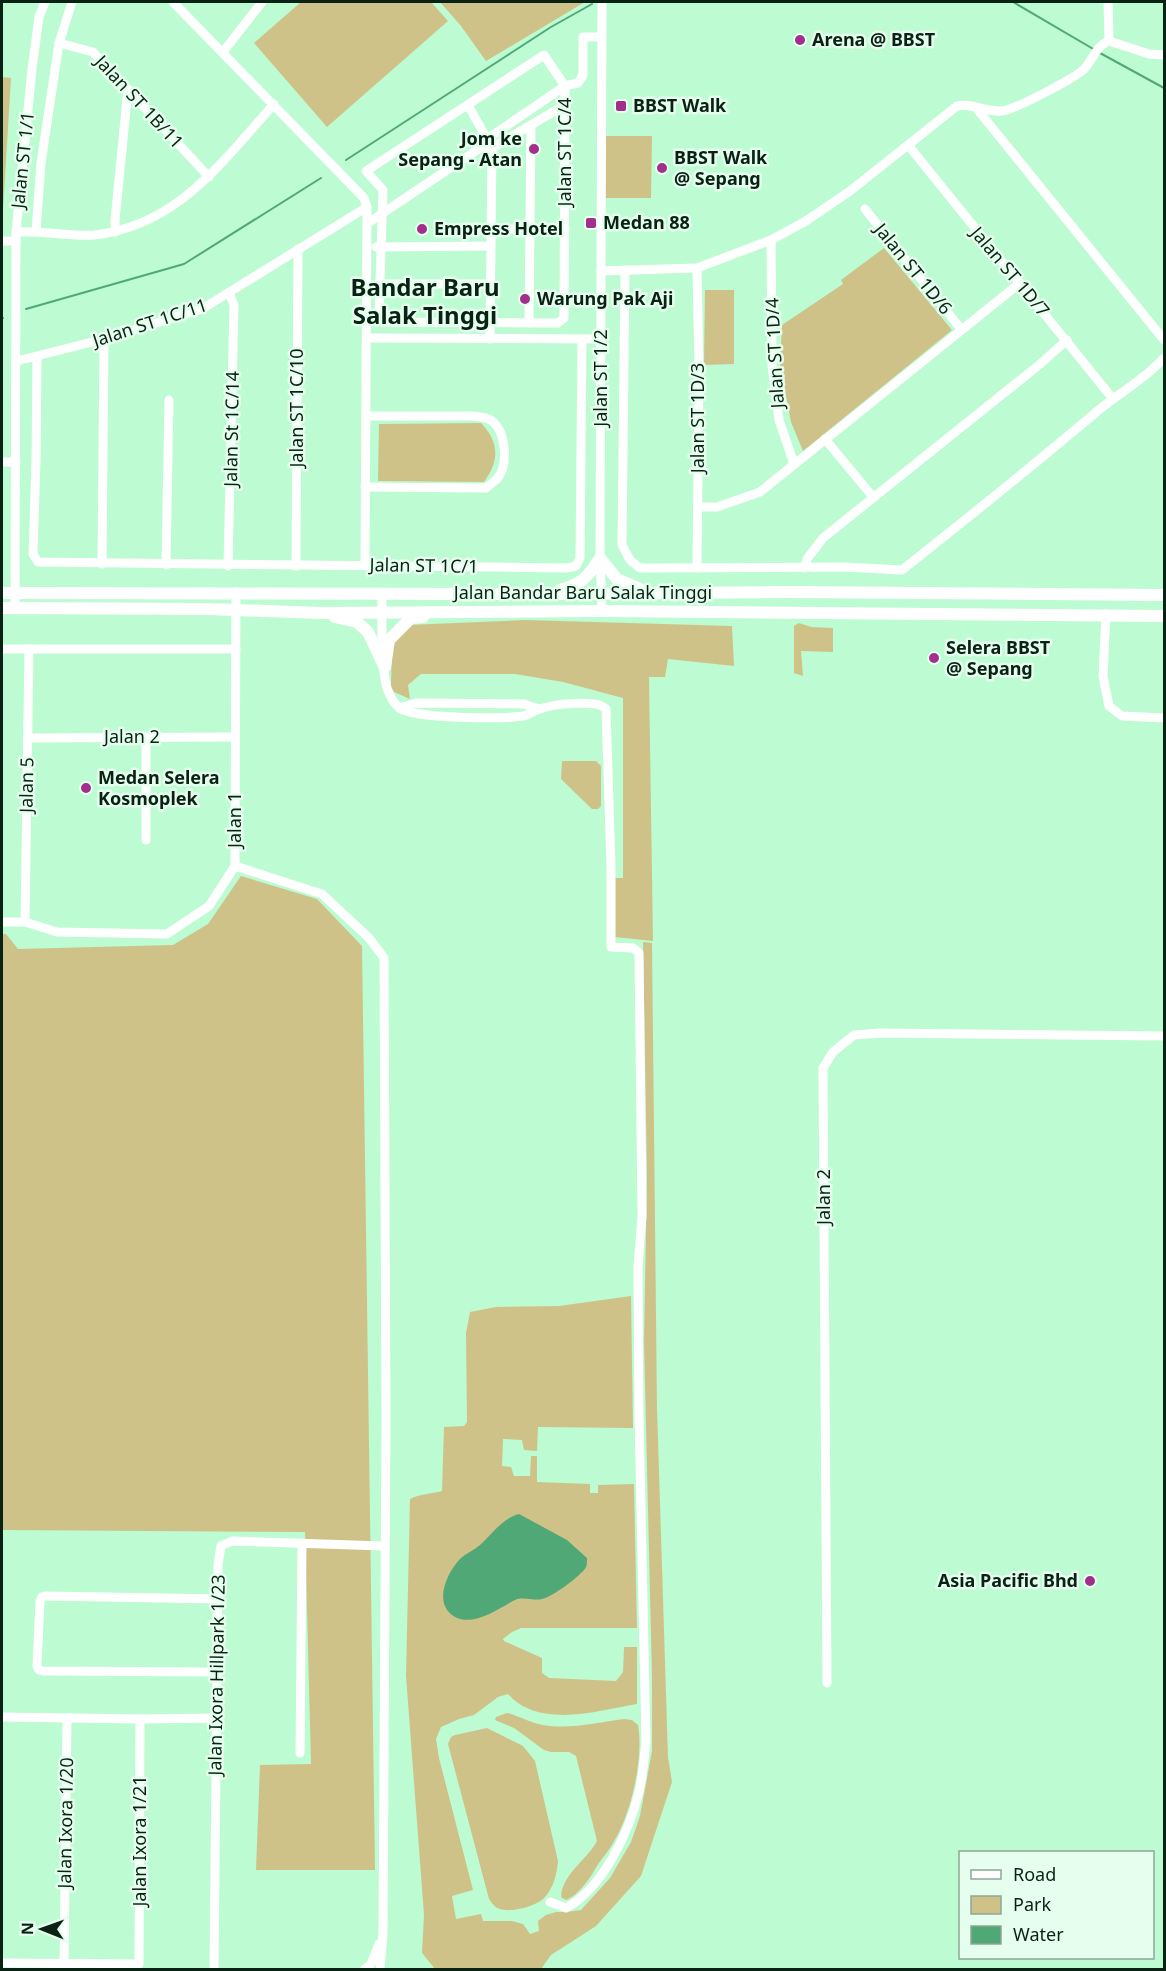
<svg xmlns="http://www.w3.org/2000/svg" width="1166" height="1971" font-family="'Noto Sans',sans-serif">
  <rect width="100%" height="100%" fill="#bdfbd3"/>
  <g fill="#cfc289">
    <path d="M301 2H431L448 21 327 127 254 43Z"/>
    <path d="M440 2H585L486 61 461 26Z"/>
    <path d="M2 77 11 78 3 210H2Z"/>
    <path d="M604 136H652L651 198H604Z"/>
    <path d="M884 248 952 330 803 451 791 422 780 365 782 325 843 284 841 280Z"/>
    <path d="M705 290H734V364L704 365Z"/>
    <path d="M481 423C500 443 499 461 484 482L378 481 379 424Z"/>
    <path d="M525 620 732 626 734 666 668 659 665 677H649L653 941 615 937 614 878H623V698L563 682 515 674H421L408 685 410 699 394 692 391 687 392 643 408 625Z"/>
    <path d="M799 623 811 627 833 628V652L801 651 803 676 794 673V626Z"/>
    <path d="M562 761H596L601 766V806L598 809H592L561 779Z"/>
    <path d="M241 876 317 899 362 946 375 1870H256L260 1765 311 1764 305 1532 2 1530V934H6L18 949 173 945 208 924Z"/>
    <path d="M643 942 652 943 657 1408 668 1757 672 1782 641 1876 596 1926 551 1955 541 1969H435L422 1953 424 1915 406 1676 410 1499C420 1494 431 1494 442 1491L444 1427 464 1426 467 1422 466 1333 470 1312 496 1307 559 1306 631 1296 633 1428 538 1427 537 1451 524 1450 522 1440 503 1439 502 1466 511 1467 514 1476H530L531 1456H537V1482L590 1484V1493H598V1485L634 1484 637 1628H521L512 1632 503 1639 504 1641 542 1658V1673L549 1678 616 1681 623 1672 624 1647H637V1704C597 1711 539 1729 508 1694L498 1697 474 1715 459 1719 441 1727 436 1739 439 1758 473 1890 452 1896 456 1919 481 1914 483 1921H512L523 1924 530 1934 539 1931 538 1921 546 1915 556 1912H566L581 1910 610 1878 631 1842 640 1816 652 1751V1677L644 1342 647 1176Z"/>
    <path d="M507 1713C520 1716 530 1723 543 1725 570 1730 598 1722 624 1719L632 1720 638 1725C644 1758 631 1815 613 1843 609 1851 602 1858 597 1866 590 1878 579 1895 566 1900L561 1897C562 1874 587 1860 597 1841L576 1756 569 1752H551L544 1750 514 1728 495 1720 496 1717Z"/>
    <path d="M487 1728 523 1746 535 1761 558 1861C557 1873 554 1887 545 1897 538 1906 511 1913 500 1909 494 1907 492 1903 489 1899L448 1744 451 1737 455 1735Z"/>
  </g>
  <path fill="#51a877" d="M519 1514 567 1540 587 1558C587 1560 587 1566 586 1567 582 1575 551 1598 542 1599 533 1601 523 1596 515 1600 499 1608 474 1627 455 1617 432 1604 447 1572 461 1558 467 1553 474 1550 480 1545 492 1534 503 1518 519 1514Z"/>
  <g fill="none" stroke-linecap="round" stroke-linejoin="round">
    <g stroke="#51a877" stroke-width="2">
      <path d="M1013 2 1095 50"/>
      <path d="M1100 53 1164 88"/>
      <path d="M346 160 551 27 592 4"/>
      <path d="M26 309 184 264 321 178"/>
      <path d="M2 319 3 318"/>
    </g>
    <g stroke="#fff" stroke-width="9">
      <path d="M173 2 364 198 367 207 365 565"/>
      <path d="M1108 2 1109 41"/>
      <path d="M59 43 93 52 209 177"/>
      <path d="M223 52 262 2"/>
      <path d="M544 55 565 86 564 318 558 323 384 322 379 313 383 190 366 171Z"/>
      <path d="M468 105 492 148 490 339"/>
      <path d="M977 109 1164 340"/>
      <path d="M908 145 1113 399"/>
      <path d="M488 148H492L565 105"/>
      <path d="M865 209 961 329"/>
      <path d="M368 223 480 148 487 139 565 86 578 83 583 75V37H602"/>
      <path d="M491 229H565"/>
      <path d="M36 231 41 163 59 43 72 2"/>
      <path d="M16 232C42 230 69 237 94 235 177 226 222 162 274 104"/>
      <path d="M115 232V220L128 89"/>
      <path d="M771 240 772 366 779 420 794 464"/>
      <path d="M2 241H16"/>
      <path d="M376 247 491 246"/>
      <path d="M625 270 622 545 630 560 640 568 844 567 902 570C969 517 1035 464 1100 409 1121 392 1146 378 1164 358"/>
      <path d="M601 271 697 268 771 240 806 221 850 191 957 106C971 102 992 115 1007 110 1020 106 1078 77 1085 68 1094 58 1096 46 1109 41L1149 54 1164 55"/>
      <path d="M380 284H491"/>
      <path d="M529 323 531 125"/>
      <path d="M367 338 601 339"/>
      <path d="M37 357 36 462 33 554 38 562 567 568 576 566 580 558 582 339"/>
      <path d="M17 361 104 339 202 309 367 207"/>
      <path d="M825 439 873 497"/>
      <path d="M2 462H16"/>
      <path d="M365 487 486 488C489 485 494 482 497 479 509 465 506 432 492 421 487 417 479 417 473 416H366"/>
      <path d="M698 507H717L760 492 1020 283"/>
      <path d="M102 564 104 339"/>
      <path d="M166 565 169 400"/>
      <path d="M228 566 234 305 229 293"/>
      <path d="M296 566 298 249"/>
      <path d="M697 568 699 370 697 268"/>
      <path d="M805 568 807 559 823 538 1039 365 1067 340"/>
      <path d="M382 593C382 614 380 677 389 693 391 698 395 705 400 708 415 719 502 719 523 716 529 715 534 710 540 709 553 704 598 699 606 709L611 866V947L633 948 639 953 642 1216 638 1267 639 1418 646 1741C644 1758 643 1776 639 1792 629 1832 603 1888 566 1908L550 1902"/>
      <path d="M15 608 16 232 32 69 39 17 45 2"/>
      <path d="M602 611 600 558 602 2"/>
      <path d="M1106 614 1103 676 1109 706 1122 716 1164 718"/>
      <path d="M2 649H236"/>
      <path d="M399 708 416 703 524 704 539 709"/>
      <path d="M146 737V840"/>
      <path d="M28 738 235 737"/>
      <path d="M235 866 322 894 369 938 384 958 386 1419 383 1934 380 1970"/>
      <path d="M2 922H25L57 932 167 934 209 906 235 866 236 592"/>
      <path d="M25 922 29 649"/>
      <path d="M218 1672 43 1671 39 1670 37 1666 40 1601 42 1597 45 1596 219 1599"/>
      <path d="M827 1683 823 1068 833 1052 854 1035 880 1033 1164 1036"/>
      <path d="M2 1717 140 1719 217 1718"/>
      <path d="M300 1753 302 1543"/>
      <path d="M2 1963 139 1964 140 1719"/>
      <path d="M64 1963 67 1718"/>
      <path d="M214 1970 218 1564 221 1546 232 1541 384 1546"/>
      <path d="M364 1970 371 1964 379 1944"/>
    </g>
    <g stroke="#fff" stroke-width="12">
      <path d="M560 590C582 584 588 577 600 558L617 579 640 589"/>
      <path d="M2 593 544 594 791 592 1164 595"/>
      <path d="M2 608 209 609 321 613 602 611 1164 616"/>
      <path d="M335 617 357 622 368 632 384 666"/>
      <path d="M385 667 389 640 411 618 423 617"/>
    </g>
  </g>
  <g fill="#a12f8b" stroke="#e6feee" stroke-width="2">
    <circle cx="800" cy="40" r="6"/>
    <rect x="615" y="100" width="12" height="12" rx="3"/>
    <circle cx="534" cy="149" r="6"/>
    <circle cx="662" cy="168" r="6"/>
    <rect x="585" y="217" width="12" height="12" rx="3"/>
    <circle cx="422" cy="229" r="6"/>
    <circle cx="525" cy="299" r="6"/>
    <circle cx="934" cy="658" r="6"/>
    <circle cx="86" cy="788" r="6"/>
    <circle cx="1090" cy="1581" r="6"/>
  </g>
  <g text-anchor="middle" stroke-width="5" stroke-linejoin="round" paint-order="stroke">
    <g font-size="18" font-weight="bold" fill="#092214" stroke="#e6feee" text-anchor="start">
      <text x="812" y="46">Arena @ BBST</text>
      <text x="633" y="112">BBST Walk</text>
      <text x="522" y="145" text-anchor="end">Jom ke<tspan x="522" dy="21">Sepang - Atan</tspan></text>
      <text x="674" y="164">BBST Walk<tspan x="674" dy="21">@ Sepang</tspan></text>
      <text x="603" y="229">Medan 88</text>
      <text x="434" y="235">Empress Hotel</text>
      <text x="537" y="305">Warung Pak Aji</text>
      <text x="946" y="654">Selera BBST<tspan x="946" dy="21">@ Sepang</tspan></text>
      <text x="98" y="784">Medan Selera<tspan x="98" dy="21">Kosmoplek</tspan></text>
      <text x="1078" y="1587" text-anchor="end">Asia Pacific Bhd</text>
    </g>
    <g font-size="18" fill="#092214" stroke="#e6feee">
      <text transform="translate(139 102) rotate(47)" y="6">Jalan ST 1B/11</text>
      <text transform="translate(565 152) rotate(-90)" y="6">Jalan ST 1C/4</text>
      <text transform="translate(23 160) rotate(-84)" y="6">Jalan ST 1/1</text>
      <text transform="translate(913 269) rotate(51)" y="6">Jalan ST 1D/6</text>
      <text transform="translate(1010 272) rotate(50)" y="6">Jalan ST 1D/7</text>
      <text transform="translate(150 323) rotate(-18)" y="6">Jalan ST 1C/11</text>
      <text transform="translate(775 353) rotate(-93)" y="6">Jalan ST 1D/4</text>
      <text transform="translate(601 378) rotate(-90)" y="6">Jalan ST 1/2</text>
      <text transform="translate(297 408) rotate(-90)" y="6">Jalan ST 1C/10</text>
      <text transform="translate(698 418) rotate(-90)" y="6">Jalan ST 1D/3</text>
      <text transform="translate(232 429) rotate(-89)" y="6">Jalan St 1C/14</text>
      <text transform="translate(424 566) rotate(1)" y="6">Jalan ST 1C/1</text>
      <text x="583" y="599">Jalan Bandar Baru Salak Tinggi</text>
      <text x="132" y="743">Jalan 2</text>
      <text transform="translate(27 785) rotate(-89)" y="6">Jalan 5</text>
      <text transform="translate(235 820) rotate(-90)" y="6">Jalan 1</text>
      <text transform="translate(824 1197) rotate(-90)" y="6">Jalan 2</text>
      <text transform="translate(217 1675) rotate(-89)" y="6">Jalan Ixora Hillpark 1/23</text>
      <text transform="translate(66 1823) rotate(-89)" y="6">Jalan Ixora 1/20</text>
      <text transform="translate(140 1841) rotate(-90)" y="6">Jalan Ixora 1/21</text>
    </g>
    <g font-size="24" font-weight="bold" fill="#092214" stroke="#e6feee">
      <text x="425" y="296">Bandar Baru<tspan x="425" dy="28">Salak Tinggi</tspan></text>
    </g>
  </g>
  <rect width="1166" height="1971" fill="none" stroke="#092214" stroke-width="6"/>
  <rect x="959" y="1851" width="195" height="108" fill="#e6feee" stroke="#8ea697" stroke-width="1.5"/>
  <rect x="971" y="1870" width="30" height="9" fill="#ffffff" stroke="#8ea697" stroke-width="1.5"/>
  <text x="1013" y="1881" font-size="18" fill="#092214">Road</text>
  <rect x="971" y="1896" width="30" height="18" fill="#cfc289" stroke="#8ea697" stroke-width="1.5"/>
  <text x="1013" y="1911" font-size="18" fill="#092214">Park</text>
  <rect x="971" y="1926" width="30" height="18" fill="#51a877" stroke="#8ea697" stroke-width="1.5"/>
  <text x="1013" y="1941" font-size="18" fill="#092214">Water</text>
  <g transform="translate(42 1929) rotate(271)" stroke="#e6feee" stroke-width="4.5" paint-order="stroke">
  <path d="M0-4.5L10 22L0 15L-10 22Z" fill="#092214"/>
  <text y="-9" font-size="16" font-weight="bold" text-anchor="middle" fill="#092214">N</text>
  </g>
</svg>
